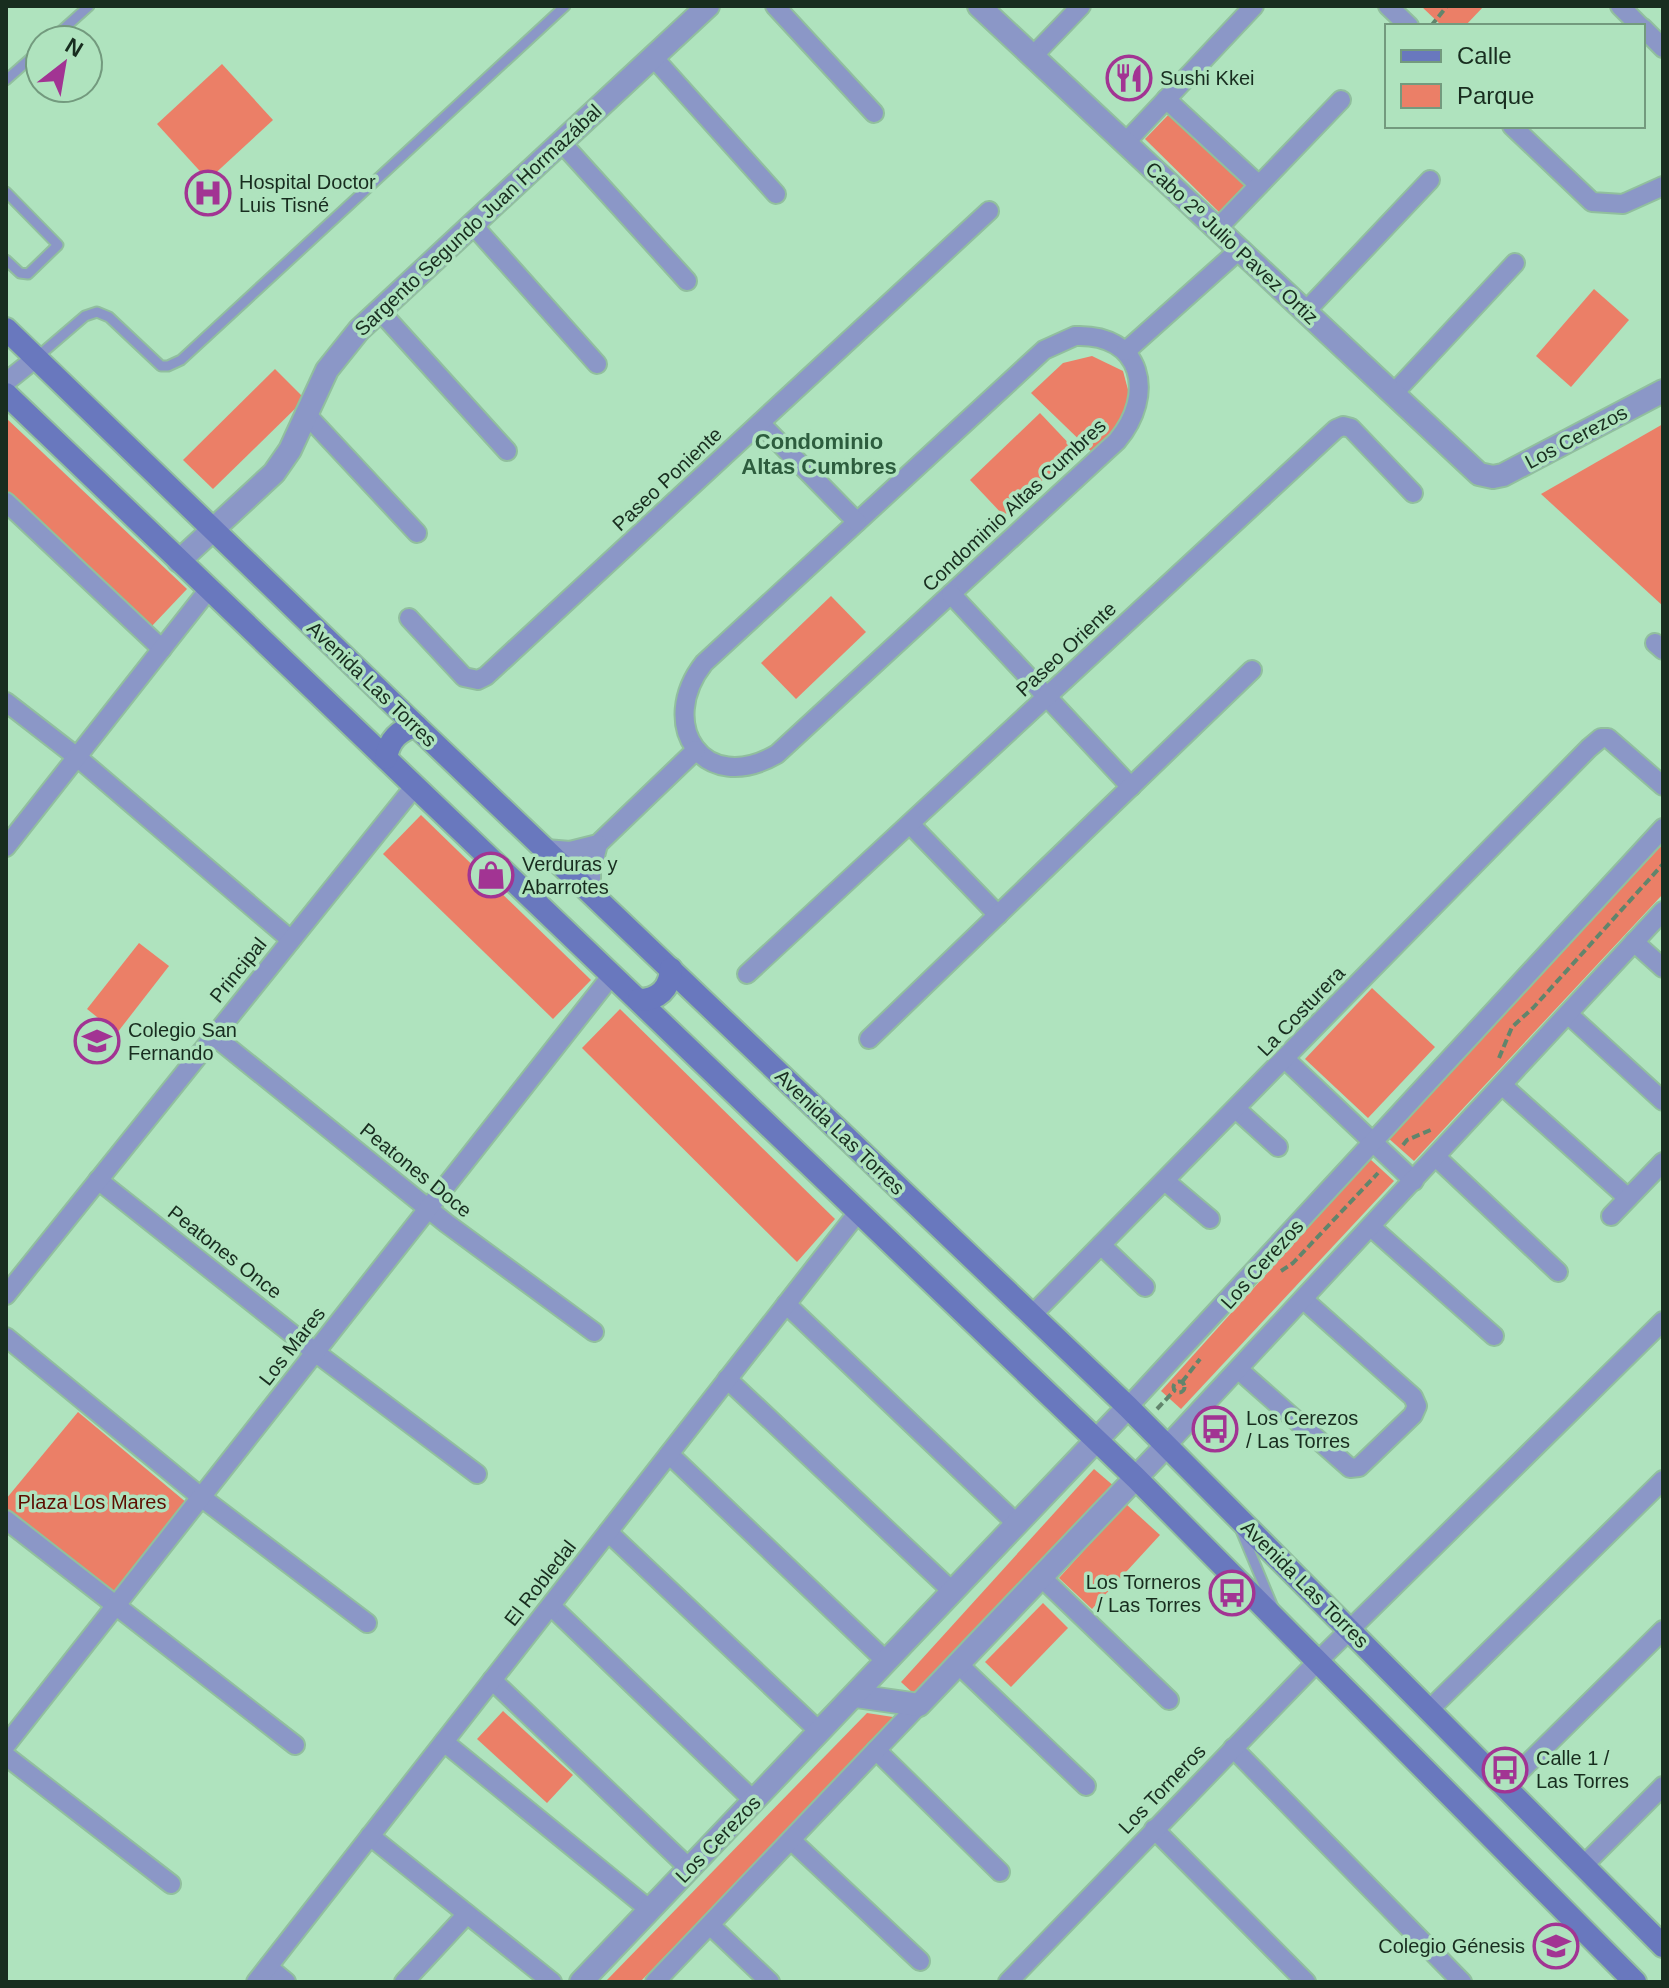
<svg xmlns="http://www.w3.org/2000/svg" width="1669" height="1988" font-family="Helvetica,sans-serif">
  <rect width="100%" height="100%" fill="#afe3be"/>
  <g fill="#eb7f67">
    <path d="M1421 6H1484L1465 26H1442Z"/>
    <path d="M222 64 273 120 208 180 157 124Z"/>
    <path d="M1172 111 1245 185 1219 212 1145 139Z"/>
    <path d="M1594 289 1629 320 1571 387 1536 356Z"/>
    <path d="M1092 356 1123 371 1131 401 1120 427 1094 454 1031 393 1063 363Z"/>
    <path d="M275 369 305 399 213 489 183 460Z"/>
    <path d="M1040 413 1075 450 1004 516 970 480Z"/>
    <path d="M6 418 187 589 150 628 6 491Z"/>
    <path d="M1663 424V606L1541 494Z"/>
    <path d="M831 596 866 632 796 699 761 663Z"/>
    <path d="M421 815 591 980 553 1019 383 854Z"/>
    <path d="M1663 844V894L1414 1161 1387 1137Z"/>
    <path d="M139 943 169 966 117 1033 87 1009Z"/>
    <path d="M1372 988 1435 1047 1368 1118 1305 1059Z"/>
    <path d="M620 1009 835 1219 797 1262 582 1048Z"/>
    <path d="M1370 1159 1394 1181 1181 1409 1161 1391Z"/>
    <path d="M78 1412 187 1503 111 1595 6 1509V1499Z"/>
    <path d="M1094 1469 1115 1487 914 1694 901 1682Z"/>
    <path d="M1126 1504 1160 1535 1092 1609 1059 1578Z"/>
    <path d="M1043 1603 1068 1628 1011 1687 985 1662Z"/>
    <path d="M503 1711 573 1775 547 1803 477 1739Z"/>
    <path d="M867 1713 893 1717 885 1730 640 1982H605Z"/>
  </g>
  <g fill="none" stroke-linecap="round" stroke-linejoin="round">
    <g stroke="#91bf9e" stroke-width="13">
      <g id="service">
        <path d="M51 40 89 6"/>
        <path d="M6 80 40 50"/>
        <path d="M6 192 58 245 28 274 20 273 6 260"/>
        <path d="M36 358 85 316 97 312 109 317 161 366H168L181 360 565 6"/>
        <path d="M1240 1528 1273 1607"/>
      </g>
    </g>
    <g stroke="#91bf9e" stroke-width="22">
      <g id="minor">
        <path d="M775 6 874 113"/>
        <path d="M1388 6 1409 26"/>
        <path d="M1620 6 1640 26"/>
        <path d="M1643 28 1663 48"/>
        <path d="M1033 56 1081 6"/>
        <path d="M653 57 776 194"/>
        <path d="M1166 99 1259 185"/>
        <path d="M1512 126 1592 202 1623 204 1663 186"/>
        <path d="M561 142 687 281"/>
        <path d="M1125 143 1254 6"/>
        <path d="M472 224 597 364"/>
        <path d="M1217 229 1341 100"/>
        <path d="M379 310 507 451"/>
        <path d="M1305 312 1430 180"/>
        <path d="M1075 336C1143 333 1156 395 1117 441L777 754C703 797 656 724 704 663L1044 350Z"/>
        <path d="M1126 351 1239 250"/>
        <path d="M6 382 36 358"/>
        <path d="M1393 394 1515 263"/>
        <path d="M305 413 417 533"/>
        <path d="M760 423 857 522"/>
        <path d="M6 502 162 649"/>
        <path d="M951 594 1131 787"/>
        <path d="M409 618 464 677 478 680 486 676 989 211"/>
        <path d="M1655 643 1663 650"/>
        <path d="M6 702 77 757 291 940"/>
        <path d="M910 824 998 915"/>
        <path d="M6 847 209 589"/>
        <path d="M546 849 570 851 598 844 696 750"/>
        <path d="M591 893V872L598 844"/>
        <path d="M1634 942 1663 968"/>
        <path d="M747 974 1336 429 1343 426 1351 428 1413 493"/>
        <path d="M1568 1014 1663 1101"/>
        <path d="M214 1036 446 1223 594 1332"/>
        <path d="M869 1039 1252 670"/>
        <path d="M1285 1059 1414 1181"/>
        <path d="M1502 1085 1628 1198"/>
        <path d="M1236 1109 1278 1147"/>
        <path d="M1436 1157 1558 1272"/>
        <path d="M98 1180 315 1352 477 1474"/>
        <path d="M1165 1181 1210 1219"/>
        <path d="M1611 1216 1663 1162"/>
        <path d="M1371 1227 1494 1336"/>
        <path d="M1101 1245 1145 1287"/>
        <path d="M6 1295 415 786"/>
        <path d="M786 1304 1017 1524"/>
        <path d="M1032 1315 1589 748 1601 738H1608L1663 786"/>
        <path d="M6 1337 201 1497 367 1623"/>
        <path d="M1239 1370 1350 1468 1359 1467 1413 1415 1417 1406 1413 1397 1304 1300"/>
        <path d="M727 1379 953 1592"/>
        <path d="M1128 1407 1663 828"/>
        <path d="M1167 1445 1663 911"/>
        <path d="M669 1454 887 1662"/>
        <path d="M6 1520 295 1745"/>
        <path d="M608 1532 820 1732"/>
        <path d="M1041 1577 1169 1700"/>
        <path d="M551 1606 754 1801"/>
        <path d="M958 1664 1086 1786"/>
        <path d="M492 1680 690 1869"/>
        <path d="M1429 1710 1663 1480"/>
        <path d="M444 1742 650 1910"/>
        <path d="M6 1745 612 975"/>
        <path d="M1233 1748 1462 1982"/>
        <path d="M876 1750 1000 1872"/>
        <path d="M6 1756 171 1884"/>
        <path d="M1505 1786 1663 1630"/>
        <path d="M1154 1829 1306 1982"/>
        <path d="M370 1836 552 1982"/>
        <path d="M791 1840 920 1961"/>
        <path d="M1584 1865 1663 1786"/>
        <path d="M710 1925 770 1982"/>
        <path d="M268 1967 286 1982"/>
        <path d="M256 1982 859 1211"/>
        <path d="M404 1982 467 1914"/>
        <path d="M655 1982 919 1705"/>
        <path d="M1008 1982 1318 1661 1663 1321"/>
      </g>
    </g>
    <g stroke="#91bf9e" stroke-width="26">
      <g id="tertiary">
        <path d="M979 6 1479 474 1493 477 1503 475 1663 391"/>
        <path d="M179 561 274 473 290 450 327 370 359 330 708 6"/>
        <path d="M856 1696 919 1705 1167 1445"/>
        <path d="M581 1982 1128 1407"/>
      </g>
    </g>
    <g stroke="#91bf9e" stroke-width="26">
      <g id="secondary">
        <path d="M6 329 416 726 1128 1407 1663 1946"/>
        <path d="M6 394 1136 1478 1635 1982"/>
        <path d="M386 758C389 740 399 730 416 726"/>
        <path d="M639 1000C658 1000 670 989 671 969"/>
      </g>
    </g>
    <g stroke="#61856c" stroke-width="4" stroke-dasharray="8 4" stroke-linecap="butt">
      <path d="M1431 26 1447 6"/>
      <path d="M1499 1058 1512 1027 1533 1008 1663 864"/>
      <path d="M1403 1145 1407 1140 1433 1129"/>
      <path d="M1281 1271 1293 1263 1378 1173"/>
      <circle cx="1179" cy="1387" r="5.5"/>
      <path d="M1182 1382 1200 1359"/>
      <path d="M1157 1409 1175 1390"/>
    </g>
    <use href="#service" stroke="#8b97c7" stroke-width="9"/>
    <use href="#minor" stroke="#8b97c7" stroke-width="18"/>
    <use href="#tertiary" stroke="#8b97c7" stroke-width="22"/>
    <use href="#secondary" stroke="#6978be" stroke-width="22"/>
  </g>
  <defs>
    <g id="restaurant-ring" transform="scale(2.3)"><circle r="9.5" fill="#afe3be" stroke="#a23493" stroke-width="1.5"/><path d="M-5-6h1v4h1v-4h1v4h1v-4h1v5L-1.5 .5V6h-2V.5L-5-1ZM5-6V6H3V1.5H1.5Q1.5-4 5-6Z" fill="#a23493"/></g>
    <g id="hospital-ring" transform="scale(2.3)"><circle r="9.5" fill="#afe3be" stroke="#a23493" stroke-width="1.5"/><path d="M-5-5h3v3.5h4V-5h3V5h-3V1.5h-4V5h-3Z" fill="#a23493"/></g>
    <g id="shop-ring" transform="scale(2.3)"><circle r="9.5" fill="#afe3be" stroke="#a23493" stroke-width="1.5"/><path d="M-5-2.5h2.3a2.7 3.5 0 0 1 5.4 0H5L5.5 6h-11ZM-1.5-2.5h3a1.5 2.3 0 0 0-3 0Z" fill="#a23493"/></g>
    <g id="school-ring" transform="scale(2.3)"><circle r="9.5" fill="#afe3be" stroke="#a23493" stroke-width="1.5"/><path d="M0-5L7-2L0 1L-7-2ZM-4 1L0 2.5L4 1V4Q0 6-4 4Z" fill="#a23493"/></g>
    <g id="bus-ring" transform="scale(2.3)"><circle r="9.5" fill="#afe3be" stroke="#a23493" stroke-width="1.5"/><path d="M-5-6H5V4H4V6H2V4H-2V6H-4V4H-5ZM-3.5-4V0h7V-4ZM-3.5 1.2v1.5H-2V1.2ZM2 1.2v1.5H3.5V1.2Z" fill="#a23493"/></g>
  </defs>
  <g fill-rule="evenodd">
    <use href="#restaurant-ring" x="1129" y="78"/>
    <use href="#hospital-ring" x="208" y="193"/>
    <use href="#shop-ring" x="491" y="875"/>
    <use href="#school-ring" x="97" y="1041"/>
    <use href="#bus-ring" x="1215" y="1429"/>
    <use href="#bus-ring" x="1232" y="1593"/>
    <use href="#bus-ring" x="1505" y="1770"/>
    <use href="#school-ring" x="1556" y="1946"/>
  </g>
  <g text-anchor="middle" stroke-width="7" stroke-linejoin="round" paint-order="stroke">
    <g font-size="20" fill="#182d1f" stroke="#afe3be" text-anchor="start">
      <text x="1160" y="85">Sushi Kkei</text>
      <text x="239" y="189">Hospital Doctor<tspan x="239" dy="23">Luis Tisné</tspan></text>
      <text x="522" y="871">Verduras y<tspan x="522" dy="23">Abarrotes</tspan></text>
      <text x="128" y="1037">Colegio San<tspan x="128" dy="23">Fernando</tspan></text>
      <text x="1246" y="1425">Los Cerezos<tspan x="1246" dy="23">/ Las Torres</tspan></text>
      <text x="1201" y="1589" text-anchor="end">Los Torneros<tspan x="1201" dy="23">/ Las Torres</tspan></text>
      <text x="1536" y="1765">Calle 1 /<tspan x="1536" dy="23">Las Torres</tspan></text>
      <text x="1525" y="1953" text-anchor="end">Colegio Génesis</text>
    </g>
    <g font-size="20" fill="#182d1f" stroke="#afe3be">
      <text transform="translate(478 220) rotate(-43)" y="7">Sargento Segundo Juan Hormazábal</text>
      <text transform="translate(1232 243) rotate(43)" y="7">Cabo 2º Julio Pavez Ortiz</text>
      <text transform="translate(1576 437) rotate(-28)" y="7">Los Cerezos</text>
      <text transform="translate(667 479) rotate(-43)" y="7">Paseo Poniente</text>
      <text transform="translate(1014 505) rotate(-43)" y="7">Condominio Altas Cumbres</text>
      <text transform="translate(1066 649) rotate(-43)" y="7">Paseo Oriente</text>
      <text transform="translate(372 684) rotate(44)" y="7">Avenida Las Torres</text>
      <text transform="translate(238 970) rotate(-51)" y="7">Principal</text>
      <text transform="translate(1301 1011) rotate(-46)" y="7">La Costurera</text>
      <text transform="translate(840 1132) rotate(44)" y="7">Avenida Las Torres</text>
      <text transform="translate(416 1170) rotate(39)" y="7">Peatones Doce</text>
      <text transform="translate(225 1252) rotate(38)" y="7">Peatones Once</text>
      <text transform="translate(1262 1264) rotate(-48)" y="7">Los Cerezos</text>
      <text transform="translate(292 1346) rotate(-52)" y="7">Los Mares</text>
      <text transform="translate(540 1583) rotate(-52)" y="7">El Robledal</text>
      <text transform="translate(1305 1584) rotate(45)" y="7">Avenida Las Torres</text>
      <text transform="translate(1162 1789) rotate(-46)" y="7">Los Torneros</text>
      <text transform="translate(718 1839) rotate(-46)" y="7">Los Cerezos</text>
    </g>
    <g font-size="20" fill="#5d0d00" stroke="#afe3be">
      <text x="92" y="1509">Plaza Los Mares</text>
    </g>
    <g font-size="22" font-weight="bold" fill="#2d5d3e" stroke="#afe3be">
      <text x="819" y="449">Condominio<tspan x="819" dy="25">Altas Cumbres</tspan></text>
    </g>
  </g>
  <rect width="1669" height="1988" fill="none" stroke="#182d1f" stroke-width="16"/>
  <rect x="1385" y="24" width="260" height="104" fill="#afe3be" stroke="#739a7e" stroke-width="2"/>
  <rect x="1401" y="50" width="40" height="12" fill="#6978be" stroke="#739a7e" stroke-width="2"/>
  <text x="1457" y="64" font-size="24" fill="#182d1f">Calle</text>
  <rect x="1401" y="84" width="40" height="24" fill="#eb7f67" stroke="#739a7e" stroke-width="2"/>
  <text x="1457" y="104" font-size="24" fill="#182d1f">Parque</text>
  <g transform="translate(64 64) rotate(31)"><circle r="38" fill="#afe3be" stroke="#739a7e" stroke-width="2"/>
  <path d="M0-6L14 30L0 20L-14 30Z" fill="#a23493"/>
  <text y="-12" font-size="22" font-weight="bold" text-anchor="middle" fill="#182d1f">N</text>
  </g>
</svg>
